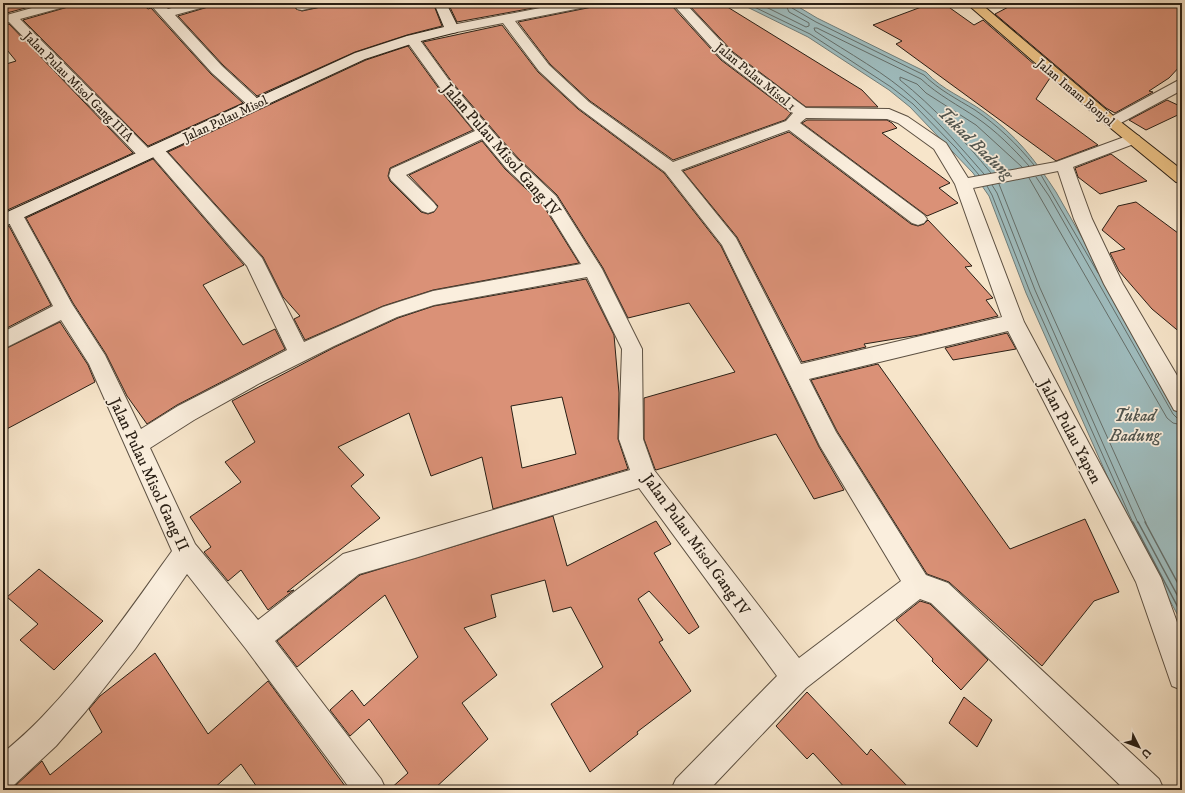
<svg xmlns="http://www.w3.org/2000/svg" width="1185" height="793" font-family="'IM FELL DW Pica',serif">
  <rect width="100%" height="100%" fill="#f7e5ca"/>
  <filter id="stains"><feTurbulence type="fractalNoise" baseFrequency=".005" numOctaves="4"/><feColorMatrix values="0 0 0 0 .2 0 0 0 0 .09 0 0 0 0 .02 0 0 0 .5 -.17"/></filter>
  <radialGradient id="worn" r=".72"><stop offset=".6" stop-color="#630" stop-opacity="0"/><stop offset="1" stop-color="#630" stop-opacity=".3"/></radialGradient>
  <path fill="#9fbdbf" stroke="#707e7b" d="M739 3H792L817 18 926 72C942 90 965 98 984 112 1015 134 1036 161 1056 192L1182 413V623L1128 523 1026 293 989 196 973 173 910 107 889 90 808 37Z"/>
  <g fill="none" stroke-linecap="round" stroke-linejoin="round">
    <g stroke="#646e6a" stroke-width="1">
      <path d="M746 3 810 34 891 87 913 104 956 148 979 175"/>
      <path d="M758 3 806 27 809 26V23L789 12 785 3"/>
      <path d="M790 3 792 8 816 22 924 75C939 90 957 99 975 110 997 125 1017 144 1034 165"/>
      <path d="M991 173C963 139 934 107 900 80V77L917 84 926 93 976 125 1022 167"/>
      <path d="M984 174C962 149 940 123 915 100 886 73 848 53 815 31L814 28H817L921 79C938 95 958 105 977 118 996 131 1013 148 1029 166"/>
      <path d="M1041 175 1098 273"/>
      <path d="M1036 177 1049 196 1173 414 1177 418 1182 419"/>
      <path d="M1029 178 1167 418 1173 423 1182 425"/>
      <path d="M999 184 1040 288 1146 523"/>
      <path d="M992 185 997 193 1035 290 1138 523"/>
      <path d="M987 186 992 195 1030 292 1133 523"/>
    </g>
    <g stroke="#646e6a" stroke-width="1.5">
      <path d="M1133 522 1182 615"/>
      <path d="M1138 522 1182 604"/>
      <path d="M1145 522 1182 591"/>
    </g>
  </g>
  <g fill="#da9177" stroke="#291f15" fill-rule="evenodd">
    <path d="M3 3H44L3 14Z"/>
    <path d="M71 3H141L148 9 151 8 211 74 243 103 148 146 23 20 68 7Z"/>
    <path d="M211 3H295L296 9 302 11 321 7 324 3H433L442 26 407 35 355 52 257 96 223 65 178 16 208 7Z"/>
    <path d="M448 3H555V4L457 22Z"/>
    <path d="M612 3H660L664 7 672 6 721 60 791 113 785 120 673 160 590 101 550 64 518 22Z"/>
    <path d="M687 3H721L862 90 878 107H806L733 52Z"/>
    <path d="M932 3H943L974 25 983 20 1050 78 1036 99 1098 145 1056 161 896 44 902 41 873 25Z"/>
    <path d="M1016 3H1182V64L1169 78 1149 91 1153 92 1115 113 1106 108 995 14Z"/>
    <path d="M9 24 133 153 3 212V65L16 61 3 45V25Z"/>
    <path d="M502 25 538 72 578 109 664 173 721 246 819 447 844 490 814 499 776 434 656 470 655 469 644 439V398L735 372 689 303 628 318 603 268 557 195 519 159 500 138 452 82 423 42Z"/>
    <path d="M408 46 440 90 473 130 390 168 388 176 390 181 421 212 428 214 434 212 438 206 409 175 482 141 505 169 543 205 579 263 433 290 383 306 305 340 294 319 300 316 283 297 263 257 168 152 366 60Z"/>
    <path d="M1167 100 1182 107V113L1146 130 1129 120Z"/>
    <path d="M807 120H887L892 123 897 128 882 133 950 183 939 188 958 203 927 216 802 123Z"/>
    <path d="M789 132 911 224 918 226 924 224 928 220 972 266 965 267 993 298 986 300 998 316 919 335 864 344 866 347 802 362 737 237 683 171Z"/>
    <path d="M1111 154 1147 181 1100 194 1078 177 1075 168Z"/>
    <path d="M153 159 244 265 203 285 243 345 275 329 285 349 177 405 147 424 127 396 106 354 73 303 26 218Z"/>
    <path d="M1136 202 1182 236V334L1152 309 1119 271 1110 253 1125 249 1102 230 1118 206Z"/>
    <path d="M9 226 51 305 3 330V228Z"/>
    <path d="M586 279 614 335 619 393 618 439 628 469 493 509 482 457 431 476 409 413 338 447 364 475 351 486 380 518 287 592 294 590 268 610 241 570 228 581 204 552 211 547 190 517 241 482 225 462 255 442 232 401 335 347 398 318 434 306ZM562 397 576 454 522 468 511 406Z"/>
    <path d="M60 322 88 365 95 382 3 431V350Z"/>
    <path d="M1007 333 1016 349 953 360 945 348Z"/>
    <path d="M878 364 1010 549 1085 519 1119 592 1094 601 1042 666 949 582 927 574 837 431 811 380Z"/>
    <path d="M553 516 567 566 656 521 671 544 654 553 699 627 689 634 649 591 638 599 663 640 659 642 691 691 637 732 638 734 590 772 551 704 603 667 571 607 553 612 545 580 491 595 496 617 464 628 497 675 462 703 488 739 433 790H389L408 773 369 719 350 736 330 710 352 690 364 706 418 657 385 595 297 667 277 641 360 575Z"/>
    <path d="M39 569 103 621 54 670 20 640 38 624 7 597Z"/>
    <path d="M920 601 930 604 988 660 961 690 932 661 933 659 896 620Z"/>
    <path d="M155 653 208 734 268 681 348 790H259L241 764 212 790H5L15 786 42 761 50 775 102 732 89 709 100 696Z"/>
    <path d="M807 692 867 755 871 749 911 790H847L813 753 807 759 776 726Z"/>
    <path d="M964 697 992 720 977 747 949 723Z"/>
  </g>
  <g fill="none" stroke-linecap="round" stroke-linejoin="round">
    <g stroke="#5c5042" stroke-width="2">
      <g id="street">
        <path d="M50 3H70L68 6 20 19 149 149 150 147 156 145 162 147 262 258 304 342 383 307 433 291 581 264 544 204 506 168 482 139 406 175 434 203 437 207 434 211 428 213 422 211 391 180 389 176 391 169 475 131 441 89 405 39 407 36H417L451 83 499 139 518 160 556 196 602 269 642 349 643 439 654 470 799 658 901 581 820 446 722 245 665 172 579 108 539 71 503 23 452 33 447 32 445 29 447 26 452 25 566 3H592L590 6 586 7 515 21 549 65 589 102 673 162 786 121 793 113 722 59 672 3H685L732 53 806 108 889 109 908 117 946 143 968 178 1056 162 1127 136 1133 134 1139 136 1141 139 1139 142 1073 167 1092 219 1123 284 1182 384V413L1174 410 1104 284 1074 219 1058 171 973 188 1024 322 1161 578 1182 636V690L1172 686 1136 582 1008 331 809 379 836 432 926 575 948 583 1159 779 1164 790H1125L931 603 920 599 806 688 709 790H671L676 779 777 676 639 488 415 558 359 574 275 641 381 779 386 790H351L246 649 187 574 135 649 86 711 56 746 14 785 3 789V753C17 741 31 729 43 716 91 666 132 607 172 551L89 364 61 320 3 349V332L53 306 6 217 9 213 15 211 21 213 24 217 72 304 105 355 141 429 178 406 287 350 247 266 153 157 146 160 140 158 9 22 3 24V16ZM806 118 887 119 898 123 934 149 955 184 1002 317 801 364 736 238 681 170 789 130 912 223 918 225 924 223 927 219 924 215 800 123ZM587 277 622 349 619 439 630 470 343 554 258 620 195 544 150 448 194 420 260 383 334 346 397 317 434 305Z"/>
        <path d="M149 3H162L168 9 190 3H210L208 6 175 15 222 66 260 101 263 104 260 107 255 109 250 107 212 73Z"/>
        <path d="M297 3H323L321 6 302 10 297 9 296 6Z"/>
        <path d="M1182 80V90L1117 125 1112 127 1107 125 1104 122 1107 119 1177 81Z"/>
      </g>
    </g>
    <g stroke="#291f15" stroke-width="2">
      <path id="secondary" d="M434 3H446L459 29 457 32 417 42 365 59 3 227V214L355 53 407 36 444 27Z"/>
    </g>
    <g stroke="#291f15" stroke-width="2">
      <path id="highway" d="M966 3H980L1117 119 1182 170V183L1176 182 1107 125Z"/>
    </g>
    <use href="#street" fill="#faeedd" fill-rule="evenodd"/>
    <use href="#secondary" fill="#faeedd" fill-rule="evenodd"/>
    <use href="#highway" fill="#ecc285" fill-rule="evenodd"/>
  </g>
  <g text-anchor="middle" stroke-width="3.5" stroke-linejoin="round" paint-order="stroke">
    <g font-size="13" fill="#291f15" stroke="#faeedd">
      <text transform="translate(756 76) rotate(39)" y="5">Jalan Pulau Misol 1</text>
      <text transform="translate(79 86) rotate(45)" y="5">Jalan Pulau Misol Gang IIIA</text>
      <text transform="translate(1076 92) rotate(40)" y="5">Jalan Imam Bonjol</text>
      <text transform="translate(225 118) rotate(-25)" y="5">Jalan Pulau Misol</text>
    </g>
    <g font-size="16" fill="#291f15" stroke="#faeedd">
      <text transform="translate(502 149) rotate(49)" y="6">Jalan Pulau Misol Gang IV</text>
      <text transform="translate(1071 431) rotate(62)" y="6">Jalan Pulau Yapen</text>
      <text transform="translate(150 474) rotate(65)" y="6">Jalan Pulau Misol Gang II</text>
      <text transform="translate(697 544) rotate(54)" y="6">Jalan Pulau Misol Gang IV</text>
    </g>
    <g font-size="17" font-style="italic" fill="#525650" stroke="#faeedd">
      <text transform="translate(976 143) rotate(44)" y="6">Tukad Badung</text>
      <text x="1135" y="421">Tukad<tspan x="1135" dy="20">Badung</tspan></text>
    </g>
  </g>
  <rect width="1185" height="793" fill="none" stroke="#f7e5ca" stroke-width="16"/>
  <rect x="4" y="4" width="1177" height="785" fill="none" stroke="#291f15" stroke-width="2"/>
  <rect x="8" y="8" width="1169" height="777" fill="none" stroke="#291f15"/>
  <g transform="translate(1139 747) rotate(132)" stroke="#faeedd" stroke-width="3" paint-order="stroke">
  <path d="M0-3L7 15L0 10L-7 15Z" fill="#291f15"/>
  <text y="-6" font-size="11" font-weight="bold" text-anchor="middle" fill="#291f15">U</text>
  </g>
  <rect width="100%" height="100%" filter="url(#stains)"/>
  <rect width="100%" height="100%" fill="url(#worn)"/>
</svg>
